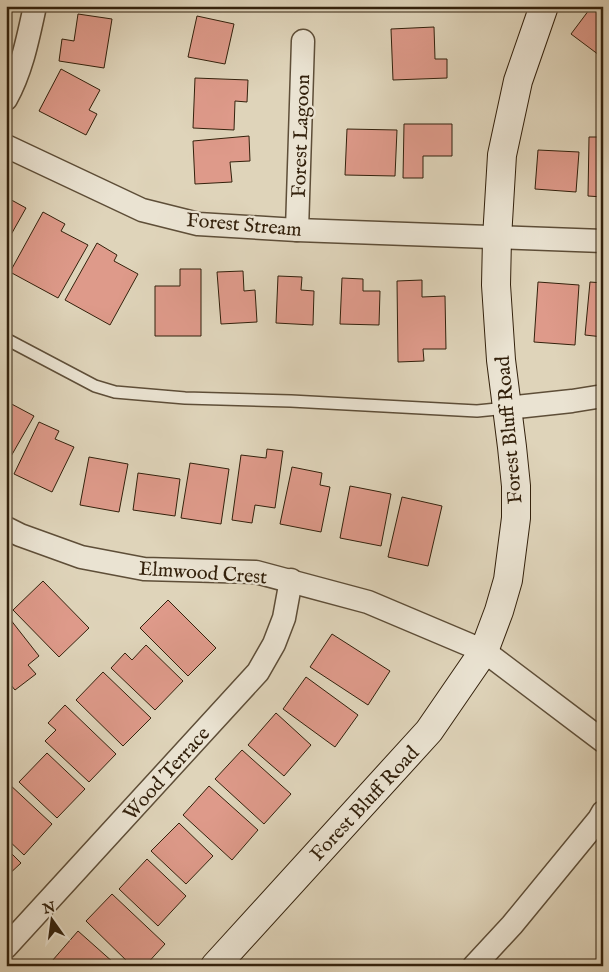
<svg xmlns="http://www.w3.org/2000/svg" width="609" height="972" font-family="'IM FELL English',serif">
  <rect width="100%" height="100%" fill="#dfd4ba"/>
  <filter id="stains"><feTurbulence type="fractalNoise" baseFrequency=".004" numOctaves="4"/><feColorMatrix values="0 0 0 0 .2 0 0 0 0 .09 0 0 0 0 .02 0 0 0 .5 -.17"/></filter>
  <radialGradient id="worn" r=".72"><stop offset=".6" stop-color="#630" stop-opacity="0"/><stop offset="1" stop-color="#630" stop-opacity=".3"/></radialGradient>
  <g fill="#de9a8a" stroke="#33210c">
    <path d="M592 6H603V58L571 34Z"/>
    <path d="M78 14 112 19 104 68 59 61 62 39 74 41Z"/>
    <path d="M197 16 234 24 225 64 188 57Z"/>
    <path d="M434 27 435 59H447V78L393 80 391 29Z"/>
    <path d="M61 69 100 90 89 110 97 114 86 135 39 111Z"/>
    <path d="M195 78 248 80 247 102 235 101 234 130 193 128Z"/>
    <path d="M404 124H452V156H423V178H403Z"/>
    <path d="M347 129 397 130 395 176 345 175Z"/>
    <path d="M249 136 250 161 230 162 232 182 195 184 193 141Z"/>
    <path d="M589 137H603V197L588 196Z"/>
    <path d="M538 150 579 152 576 192 535 189Z"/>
    <path d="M6 197 26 208 8 240 6 239Z"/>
    <path d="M43 212 65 224 61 231 88 245 58 298 10 272Z"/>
    <path d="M97 243 117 255 114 261 138 274 110 325 65 300Z"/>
    <path d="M180 269H201V336H155V286H180Z"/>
    <path d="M243 271 244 291 255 290 257 322 221 324 217 272Z"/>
    <path d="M278 276 302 277 301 290 314 291 313 325 276 323Z"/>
    <path d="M342 278 363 279V291H380L379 325 340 324Z"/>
    <path d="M422 280V297L445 296 446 349H423L424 361 398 362 397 281Z"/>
    <path d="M538 282 579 285 575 345 534 342Z"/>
    <path d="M590 282 603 283V337L585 335Z"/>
    <path d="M6 401 34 416 6 465Z"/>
    <path d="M39 422 59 431 55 439 74 447 52 492 14 474Z"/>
    <path d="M267 449 283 451 275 508 255 505 252 523 232 520 241 455 266 458Z"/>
    <path d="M89 457 128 464 119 512 80 505Z"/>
    <path d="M190 463 229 469 221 524 181 518Z"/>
    <path d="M292 467 322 473 320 485 330 487 321 532 280 524Z"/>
    <path d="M138 473 180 479 175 516 133 510Z"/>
    <path d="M350 486 391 494 381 546 340 538Z"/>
    <path d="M402 497 442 506 428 566 388 557Z"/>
    <path d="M43 581 89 628 59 657 13 610Z"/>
    <path d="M168 600 216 648 188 676 140 628Z"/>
    <path d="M10 619 39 656 28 665 36 674 15 690 6 679V622Z"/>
    <path d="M332 634 390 671 368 705 310 667Z"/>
    <path d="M146 645 183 681 155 710 111 668 125 653 132 660Z"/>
    <path d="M103 672 151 718 123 746 76 700Z"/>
    <path d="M306 677 358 715 335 747 283 709Z"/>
    <path d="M65 705 116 754 89 782 45 741 56 730 48 723Z"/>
    <path d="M276 713 311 745 284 776 248 745Z"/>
    <path d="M242 750 291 794 264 824 215 779Z"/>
    <path d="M47 753 85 789 57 818 19 782Z"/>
    <path d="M8 783 52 824 24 855 6 838V784Z"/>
    <path d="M209 786 258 830 232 860 183 815Z"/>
    <path d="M179 823 213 856 186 884 151 851Z"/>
    <path d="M6 848 21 863 6 877Z"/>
    <path d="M147 859 186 896 158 926 119 889Z"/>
    <path d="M112 894 165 944 145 966H132L86 921Z"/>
    <path d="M78 931 114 963 112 966H57L52 961Z"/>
  </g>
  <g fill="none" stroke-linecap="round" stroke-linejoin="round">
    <g stroke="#5e4e38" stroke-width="14">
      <path id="lane" d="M6 339 95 386 115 392 185 398 291 401 477 411 507 408"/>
    </g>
    <g stroke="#5e4e38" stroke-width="25">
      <g id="street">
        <path d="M6 99C22 70 28 38 35 6"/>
        <path d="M6 146 142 210 198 224 297 230 603 241"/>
        <path d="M297 230 303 41"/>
        <path d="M507 408 572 401 603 396"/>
        <path d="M6 528 20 535 81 557 144 569 256 572 368 602 484 651 603 741"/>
        <path d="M6 947 258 672 274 644 284 618 291 580"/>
        <path d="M474 966 512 925 599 819 603 812"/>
      </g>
    </g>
    <g stroke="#33210c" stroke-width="30">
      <path id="secondary" d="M215 966 429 731 484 651 499 611 508 580 516 518V486L512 447 501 360 496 285 497 238 502 155 518 81 544 6"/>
    </g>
    <use href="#lane" stroke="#eae3d2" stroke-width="11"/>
    <use href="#street" stroke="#eae3d2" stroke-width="22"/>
    <use href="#secondary" stroke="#eae3d2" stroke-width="28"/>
  </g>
  <g text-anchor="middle" stroke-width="4.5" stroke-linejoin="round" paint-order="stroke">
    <g font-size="20" fill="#33210c" stroke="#eae3d2">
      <text transform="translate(300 136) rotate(-88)" y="7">Forest Lagoon</text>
      <text transform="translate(244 224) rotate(5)" y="7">Forest Stream</text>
      <text transform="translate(508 430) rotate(-95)" y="7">Forest Bluff Road</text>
      <text transform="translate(203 572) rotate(4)" y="7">Elmwood Crest</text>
      <text transform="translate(166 773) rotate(-48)" y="7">Wood Terrace</text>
      <text transform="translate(364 803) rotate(-47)" y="7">Forest Bluff Road</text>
    </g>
  </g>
  <rect width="609" height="972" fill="none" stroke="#dfd4ba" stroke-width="25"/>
  <rect x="8" y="8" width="594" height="957" fill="none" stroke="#33210c" stroke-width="2.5"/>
  <rect x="12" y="12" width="584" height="947" fill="none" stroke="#33210c"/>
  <g transform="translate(52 920) rotate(346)" stroke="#eae3d2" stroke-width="4" paint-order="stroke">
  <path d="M0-4L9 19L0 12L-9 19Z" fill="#33210c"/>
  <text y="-8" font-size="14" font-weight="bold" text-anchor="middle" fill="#33210c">N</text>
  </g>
  <rect width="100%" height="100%" filter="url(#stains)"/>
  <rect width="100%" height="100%" fill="url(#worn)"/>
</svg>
